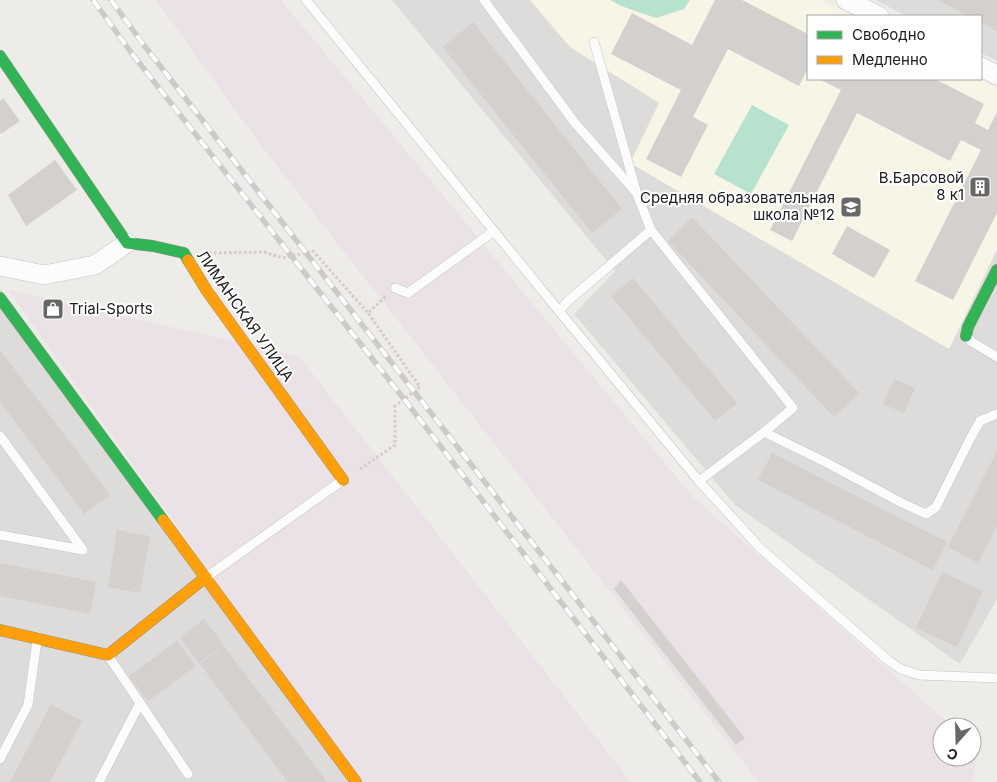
<svg xmlns="http://www.w3.org/2000/svg" width="997" height="782" font-family="Inter,sans-serif">
  <rect width="100%" height="100%" fill="#eeece9"/>
  <g fill="#dddcda">
    <path d="M392 0H815L808 16V79L997 88V599L960 664 735 505 574 314 615 271Z"/>
    <path d="M875 0H997V61L981 53V16H907Z"/>
    <path d="M0 288 360 782H0Z"/>
  </g>
  <g fill="#ebe2e8">
    <path d="M156 0H281L692 496 953 727H942V757H972V744L978 749 972 782H759L262 147Z"/>
    <path d="M8 290 299 356 631 782H360Z"/>
  </g>
  <path fill="#f6f5e6" d="M530 0H822L854 16H808V79H979L997 88V250L949 349 630 163 659 103 570 47Z"/>
  <g fill="#b7e2ce">
    <path d="M610 0H690L684 9 656 18 621 6Z"/>
    <path d="M752 105 789 125 751 194 714 174Z"/>
  </g>
  <g fill="#d3d0ce">
    <path d="M715 0H742L808 34V73L806 72 799 86 728 49 693 117 708 125 681 177 646 159 681 90 611 54 632 13 692 45Z"/>
    <path d="M938 0H997V31L981 22V16H969Z"/>
    <path d="M473 22 622 209 592 233 443 47Z"/>
    <path d="M819 79H935L984 104 975 123 988 130 997 112V213L953 300 915 281 981 150 961 140 950 161 857 113 792 241 770 230 841 90Z"/>
    <path d="M3 98 20 121 1 134 0 132V101Z"/>
    <path d="M55 160 77 190 26 226 8 195Z"/>
    <path d="M692 217 859 393 834 417 668 241Z"/>
    <path d="M847 226 890 250 874 278 832 254Z"/>
    <path d="M633 278 737 403 715 421 611 296Z"/>
    <path d="M0 350 110 495 84 514 0 402Z"/>
    <path d="M894 379 915 388 904 413 883 404Z"/>
    <path d="M997 451V526L978 563 948 547Z"/>
    <path d="M772 453 947 542 933 570 758 480Z"/>
    <path d="M117 530 150 536 140 593 108 587Z"/>
    <path d="M0 563 96 582 90 614 0 596Z"/>
    <path d="M942 572 983 591 957 647 916 628Z"/>
    <path d="M621 580 745 738 736 745 614 589Z"/>
    <path d="M204 619 224 645 199 663 180 638Z"/>
    <path d="M177 641 196 666 148 701 129 676Z"/>
    <path d="M224 646 327 782H288L200 664Z"/>
    <path d="M51 704 82 721 50 782H10Z"/>
  </g>
  <g fill="none" stroke-linecap="round" stroke-linejoin="round">
    <g stroke="#c5c4c3" stroke-width="10">
      <g id="lane">
        <path d="M306 0 559 311 699 481 761 549 889 661 901 669 919 675 997 678"/>
        <path d="M484 0 575 123 635 191"/>
        <path d="M651 230 793 408 764 432 699 481"/>
        <path d="M395 288 408 293 494 231"/>
        <path d="M559 311 568 301 651 230 637 194 594 42"/>
        <path d="M968 338 972 342 997 357"/>
        <path d="M764 432 827 463 902 503 926 514 936 507 969 441 980 421 997 414"/>
        <path d="M0 436 83 550 0 535"/>
        <path d="M208 576 340 482"/>
        <path d="M109 657 188 774"/>
        <path d="M0 759 28 705 37 641"/>
        <path d="M99 782 140 703"/>
      </g>
    </g>
    <g stroke="#c5c4c3" stroke-width="20">
      <g id="street">
        <path d="M846 0 879 16"/>
        <path d="M981 67 997 75"/>
        <path d="M0 266 44 275 95 265 127 243"/>
      </g>
    </g>
    <g stroke="#979782" stroke-width="12">
      <g id="fast">
        <path d="M0 56 127 243 153 246 184 253 188 260"/>
        <path d="M0 298 163 520"/>
        <path d="M966 336 968 327 997 270"/>
      </g>
    </g>
    <g stroke="#979782" stroke-width="12">
      <g id="slow">
        <path d="M188 260 207 291 343 480"/>
        <path d="M163 520 356 782"/>
        <path d="M0 630 108 655 206 577"/>
      </g>
    </g>
    <g stroke="#d7c9c8" stroke-width="3" stroke-dasharray="2.5 2.5" stroke-linecap="butt">
      <path d="M209 253 264 252 283 258 313 251 368 313 386 296"/>
      <path d="M360 469 395 445V406L420 387 368 313"/>
    </g>
    <use href="#lane" stroke="#fcfcfc" stroke-width="9"/>
    <use href="#street" stroke="#fcfcfc" stroke-width="19"/>
    <use href="#fast" stroke="#30b455" stroke-width="11"/>
    <use href="#slow" stroke="#ff9f0a" stroke-width="11"/>
    <g stroke="#cbcbca" stroke-width="5.5">
      <g id="rail">
        <path d="M93 0 133 55 404 399 700 782"/>
        <path d="M111 0 143 44 719 782"/>
      </g>
    </g>
    <use href="#rail" stroke="#fff" stroke-width="4" stroke-dasharray="11" stroke-linecap="butt"/>
  </g>
  <defs>
    <g id="building-square" transform="scale(1.125)"><rect x="-9" y="-9" width="18" height="18" rx="4" fill="#686766" stroke="#fff"/><path d="M-4-6H4V6H1V3H-1V6H-4ZM-2.5-4.3h1.7v1.8h-1.7ZM.8-4.3h1.7v1.8H.8ZM-2.5-1h1.7V.8h-1.7ZM.8-1h1.7V.8H.8Z" fill="#fff"/></g>
    <g id="school-square" transform="scale(1.125)"><rect x="-9" y="-9" width="18" height="18" rx="4" fill="#686766" stroke="#fff"/><path d="M0-5L7-2L0 1L-7-2ZM-4 1L0 2.5L4 1V4Q0 6-4 4Z" fill="#fff"/></g>
    <g id="shop-square" transform="scale(1.125)"><rect x="-9" y="-9" width="18" height="18" rx="4" fill="#686766" stroke="#fff"/><path d="M-5-2.5h2.3a2.7 3.5 0 0 1 5.4 0H5L5.5 6h-11ZM-1.5-2.5h3a1.5 2.3 0 0 0-3 0Z" fill="#fff"/></g>
  </defs>
  <g fill-rule="evenodd">
    <use href="#building-square" x="980" y="187"/>
    <use href="#school-square" x="851" y="207"/>
    <use href="#shop-square" x="53" y="309"/>
  </g>
  <g text-anchor="middle" stroke-width="4" stroke-linejoin="round" paint-order="stroke">
    <g font-size="15" fill="#202020" stroke="#fff" text-anchor="end">
      <text x="964" y="183">В.Барсовой<tspan x="964" dy="17">8 к1</tspan></text>
      <text x="835" y="203">Средняя образовательная<tspan x="835" dy="17">школа №12</tspan></text>
      <text x="69" y="314" text-anchor="start">Trial-Sports</text>
    </g>
    <g font-size="15" fill="#202020" stroke="#fff">
      <text transform="translate(245 316) rotate(55)" y="5">ЛИМАНСКАЯ УЛИЦА</text>
    </g>
  </g>
  <rect x="807" y="15" width="175" height="65" fill="#ffffff" stroke="#a6a6a6"/>
  <rect x="817" y="31" width="25" height="8" fill="#30b455" stroke="#a6a6a6"/>
  <text x="852" y="40" font-size="15" fill="#202020">Свободно</text>
  <rect x="817" y="56" width="25" height="8" fill="#ff9f0a" stroke="#a6a6a6"/>
  <text x="852" y="65" font-size="15" fill="#202020">Медленно</text>
  <g transform="translate(957 742) rotate(200)"><circle r="24" fill="#ffffff" stroke="#a6a6a6"/>
  <path d="M0-4L9 19L0 12L-9 19Z" fill="#686766"/>
  <text y="-8" font-size="14" font-weight="bold" text-anchor="middle" fill="#202020">С</text>
  </g>
</svg>
